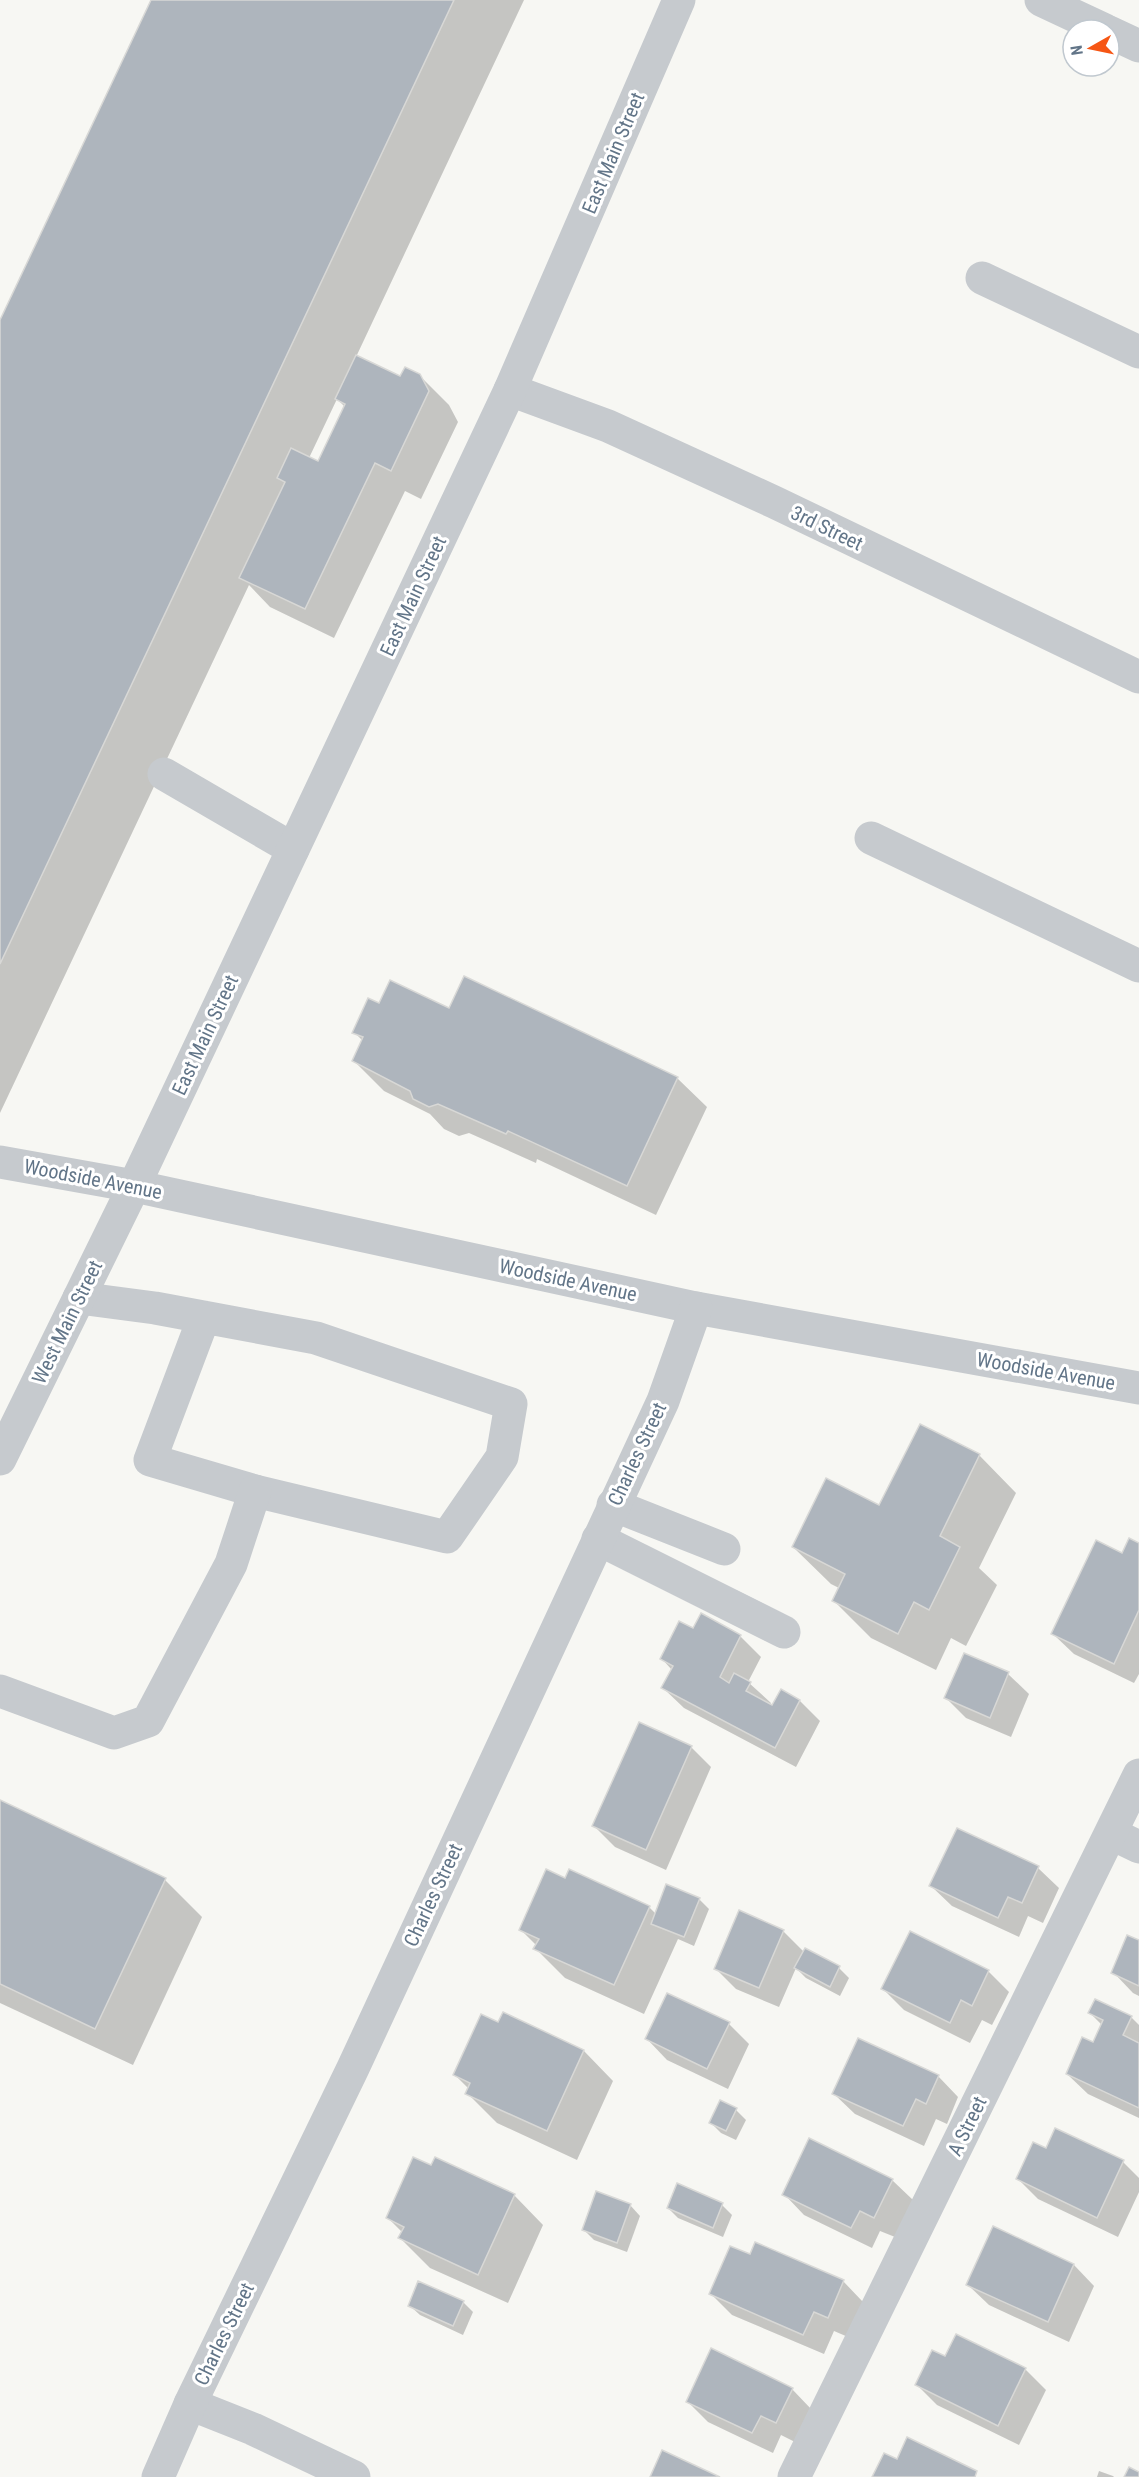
<svg xmlns="http://www.w3.org/2000/svg" width="1139" height="2477" font-family="'Roboto Condensed',sans-serif">
  <rect width="100%" height="100%" fill="#f7f7f3"/>
  <g fill="#0003" fill-rule="evenodd">
    <path d="M153 0H524L356 357 401 378 419 375 449 405 458 422 421 499 405 491 334 638 270 607 249 585 0 1113V324ZM337 399 345 407 319 463 309 458Z"/>
    <path d="M380 1005 450 1010 677 1078 707 1107 656 1215 537 1159 536 1163 469 1133 459 1136 444 1129 430 1114 384 1091 354 1061 363 1041 354 1032Z"/>
    <path d="M979 1455 1016 1493 979 1568 997 1585 966 1646 951 1638 936 1670 871 1638 833 1600 839 1588 831 1584 793 1547 880 1507Z"/>
    <path d="M1139 1545V1674L1134 1683 1074 1654 1053 1634 1123 1555Z"/>
    <path d="M701 1615 740 1636 761 1657 748 1682 771 1703 770 1705 773 1707 781 1691 800 1701 820 1721 796 1767 684 1708 663 1688 672 1670 662 1659 694 1630Z"/>
    <path d="M965 1655 1008 1674 1029 1694 1011 1737 966 1718 946 1698Z"/>
    <path d="M691 1747 711 1767 666 1870 615 1847 594 1826Z"/>
    <path d="M0 1802 165 1880 202 1917 133 2065 0 2003Z"/>
    <path d="M957 1830 1038 1868 1059 1888 1043 1923 1028 1916 1019 1937 952 1906 931 1886Z"/>
    <path d="M566 1880 649 1907 656 1914 699 1899 709 1909 694 1946 678 1939 644 2014 565 1978 535 1948 537 1946 521 1930Z"/>
    <path d="M783 1931 804 1952 839 1968 849 1978 840 1996 806 1978 796 1968 779 2007 736 1989 716 1969Z"/>
    <path d="M1139 1942V1996L1133 1993 1113 1972Z"/>
    <path d="M988 1971 1009 1992 992 2025 982 2020 970 2043 904 2010 883 1989Z"/>
    <path d="M1090 2013 1131 2017 1139 2025V2118L1088 2094 1067 2074 1093 2044 1102 2025Z"/>
    <path d="M498 2024 584 2051 613 2081 577 2160 497 2123 467 2093 469 2089 455 2075Z"/>
    <path d="M729 2024 749 2044 728 2089 667 2060 647 2039Z"/>
    <path d="M938 2076 958 2097 947 2124 936 2119 924 2146 855 2114 834 2094Z"/>
    <path d="M736 2110 746 2120 736 2140 721 2133 711 2123Z"/>
    <path d="M1047 2150 1123 2162 1139 2178V2192L1118 2237 1038 2199 1018 2179Z"/>
    <path d="M892 2180 913 2200 895 2237 880 2231 872 2248 804 2215 784 2194Z"/>
    <path d="M514 2195 543 2225 508 2303 430 2268 400 2238 403 2233 388 2218Z"/>
    <path d="M630 2205 640 2216 627 2252 594 2240 583 2229Z"/>
    <path d="M722 2205 732 2215 723 2237 678 2218 668 2208Z"/>
    <path d="M993 2228 1074 2265 1094 2286 1069 2342 989 2305 968 2285Z"/>
    <path d="M750 2256 843 2281 863 2302 848 2337 834 2331 824 2354 732 2315 711 2294Z"/>
    <path d="M463 2302 473 2312 463 2335 420 2315 409 2305Z"/>
    <path d="M946 2358 1025 2369 1046 2390 1019 2445 937 2405 917 2385Z"/>
    <path d="M792 2389 812 2410 797 2443 781 2435 773 2453 708 2422 687 2401Z"/>
    <path d="M1099 2471 1113 2476 1114 2477H1097Z"/>
  </g>
  <g fill="#aeb5bd" stroke="#d8d8d6" stroke-width="1.5">
    <path d="M151 0H454L0 964V320Z"/>
    <path d="M356 355 400 376 405 367 420 374 429 391 391 471 375 463 305 609 239 578 285 482 277 478 291 448 318 461 345 404 335 399Z"/>
    <path d="M464 976 678 1077 627 1186 508 1131 506 1134 438 1104 429 1107 413 1099 410 1091 352 1061 363 1037 352 1033 368 998 379 1003 390 980 449 1008Z"/>
    <path d="M920 1424 980 1454 940 1536 960 1547 929 1610 914 1602 898 1634 832 1601 845 1574 792 1547 826 1478 879 1505Z"/>
    <path d="M1129 1538 1139 1543V1610L1114 1664 1051 1634 1096 1540 1122 1553Z"/>
    <path d="M701 1613 741 1635 720 1677 729 1683 734 1673 751 1682 746 1691 772 1705 781 1689 800 1700 775 1748 661 1688 673 1666 660 1659 679 1621 693 1628Z"/>
    <path d="M964 1653 1009 1672 990 1718 944 1698Z"/>
    <path d="M639 1722 692 1746 646 1850 592 1826Z"/>
    <path d="M0 1800 166 1878 95 2029 0 1984Z"/>
    <path d="M957 1828 1039 1866 1022 1903 1008 1897 998 1918 929 1886Z"/>
    <path d="M546 1869 565 1878 569 1869 650 1906 614 1985 533 1949 539 1939 519 1930Z"/>
    <path d="M666 1884 700 1898 684 1937 651 1924Z"/>
    <path d="M739 1910 784 1930 759 1988 714 1969Z"/>
    <path d="M910 1931 989 1970 972 2006 961 2000 950 2023 881 1989Z"/>
    <path d="M1127 1935 1139 1940V1986L1111 1973Z"/>
    <path d="M805 1948 840 1966 830 1987 794 1968Z"/>
    <path d="M667 1993 730 2022 707 2069 645 2039Z"/>
    <path d="M1095 1999 1132 2016 1123 2035 1139 2043V2108L1066 2074 1082 2037 1093 2042 1103 2020 1088 2013Z"/>
    <path d="M503 2012 584 2050 547 2131 465 2094 470 2083 453 2075 481 2014 498 2022Z"/>
    <path d="M858 2038 939 2075 926 2104 916 2099 903 2126 832 2094Z"/>
    <path d="M720 2100 737 2108 726 2131 709 2123Z"/>
    <path d="M1055 2128 1124 2160 1097 2218 1016 2179 1033 2142 1046 2148Z"/>
    <path d="M809 2138 893 2179 874 2218 860 2211 851 2228 782 2195Z"/>
    <path d="M413 2157 431 2165 435 2157 515 2194 478 2275 398 2238 404 2227 386 2218Z"/>
    <path d="M677 2183 723 2203 713 2228 667 2208Z"/>
    <path d="M596 2191 631 2204 617 2243 582 2230Z"/>
    <path d="M993 2226 1074 2264 1048 2322 966 2285Z"/>
    <path d="M755 2242 844 2280 828 2318 814 2312 803 2335 709 2294 730 2246 750 2254Z"/>
    <path d="M418 2281 464 2301 453 2326 408 2306Z"/>
    <path d="M956 2334 1026 2368 998 2426 915 2385 932 2350 945 2356Z"/>
    <path d="M711 2348 793 2388 776 2423 761 2416 752 2433 686 2402Z"/>
    <path d="M907 2437 977 2471 975 2477H872L884 2453 897 2459Z"/>
    <path d="M662 2450 720 2477H650Z"/>
    <path d="M1129 2467 1139 2472V2477H1124Z"/>
  </g>
  <g fill="none" stroke-linecap="round" stroke-linejoin="round">
    <g stroke="#c6cace" stroke-width="33">
      <path d="M1041 0 1105 30"/>
      <path d="M1109 32 1139 46"/>
      <path d="M982 278 1139 352"/>
      <path d="M510 390 608 426 774 502 1139 677"/>
      <path d="M164 774 293 849"/>
      <path d="M871 838 1139 966"/>
      <path d="M0 1162 134 1186 696 1308 1139 1388"/>
      <path d="M79 1298 155 1308 316 1338 511 1404 502 1457 447 1537 255 1491 150 1460 204 1317"/>
      <path d="M0 1459 134 1186 510 390 679 0"/>
      <path d="M613 1505 724 1549"/>
      <path d="M598 1539 784 1632"/>
      <path d="M0 1691 114 1733 148 1721 231 1564 255 1491"/>
      <path d="M1112 1834 1139 1847"/>
      <path d="M190 2404 253 2429 354 2477"/>
      <path d="M158 2477 190 2404 353 2068 663 1401 696 1308"/>
      <path d="M794 2477 1139 1775"/>
    </g>
  </g>
  <g text-anchor="middle" stroke-width="6" stroke-linejoin="round" paint-order="stroke">
    <g font-size="20" fill="#627588" stroke="#fff">
      <text transform="translate(613 153) rotate(-67)" y="7">East Main Street</text>
      <text transform="translate(827 528) rotate(26)" y="7">3rd Street</text>
      <text transform="translate(413 596) rotate(-65)" y="7">East Main Street</text>
      <text transform="translate(205 1035) rotate(-65)" y="7">East Main Street</text>
      <text transform="translate(93 1179) rotate(11)" y="7">Woodside Avenue</text>
      <text transform="translate(568 1280) rotate(12)" y="7">Woodside Avenue</text>
      <text transform="translate(67 1322) rotate(-64)" y="7">West Main Street</text>
      <text transform="translate(1046 1371) rotate(10)" y="7">Woodside Avenue</text>
      <text transform="translate(637 1454) rotate(-65)" y="7">Charles Street</text>
      <text transform="translate(433 1895) rotate(-65)" y="7">Charles Street</text>
      <text transform="translate(967 2126) rotate(-64)" y="7">A Street</text>
      <text transform="translate(224 2334) rotate(-64)" y="7">Charles Street</text>
    </g>
  </g>
  <g transform="translate(1091 48) rotate(261)"><circle r="28" fill="#ffffff" stroke="#c0c8cf" stroke-width="1.5"/>
  <path d="M0-4.5L10 22L0 15L-10 22Z" fill="#f65614"/>
  <text y="-9" font-size="16" font-weight="bold" text-anchor="middle" fill="#627588">N</text>
  </g>
</svg>
